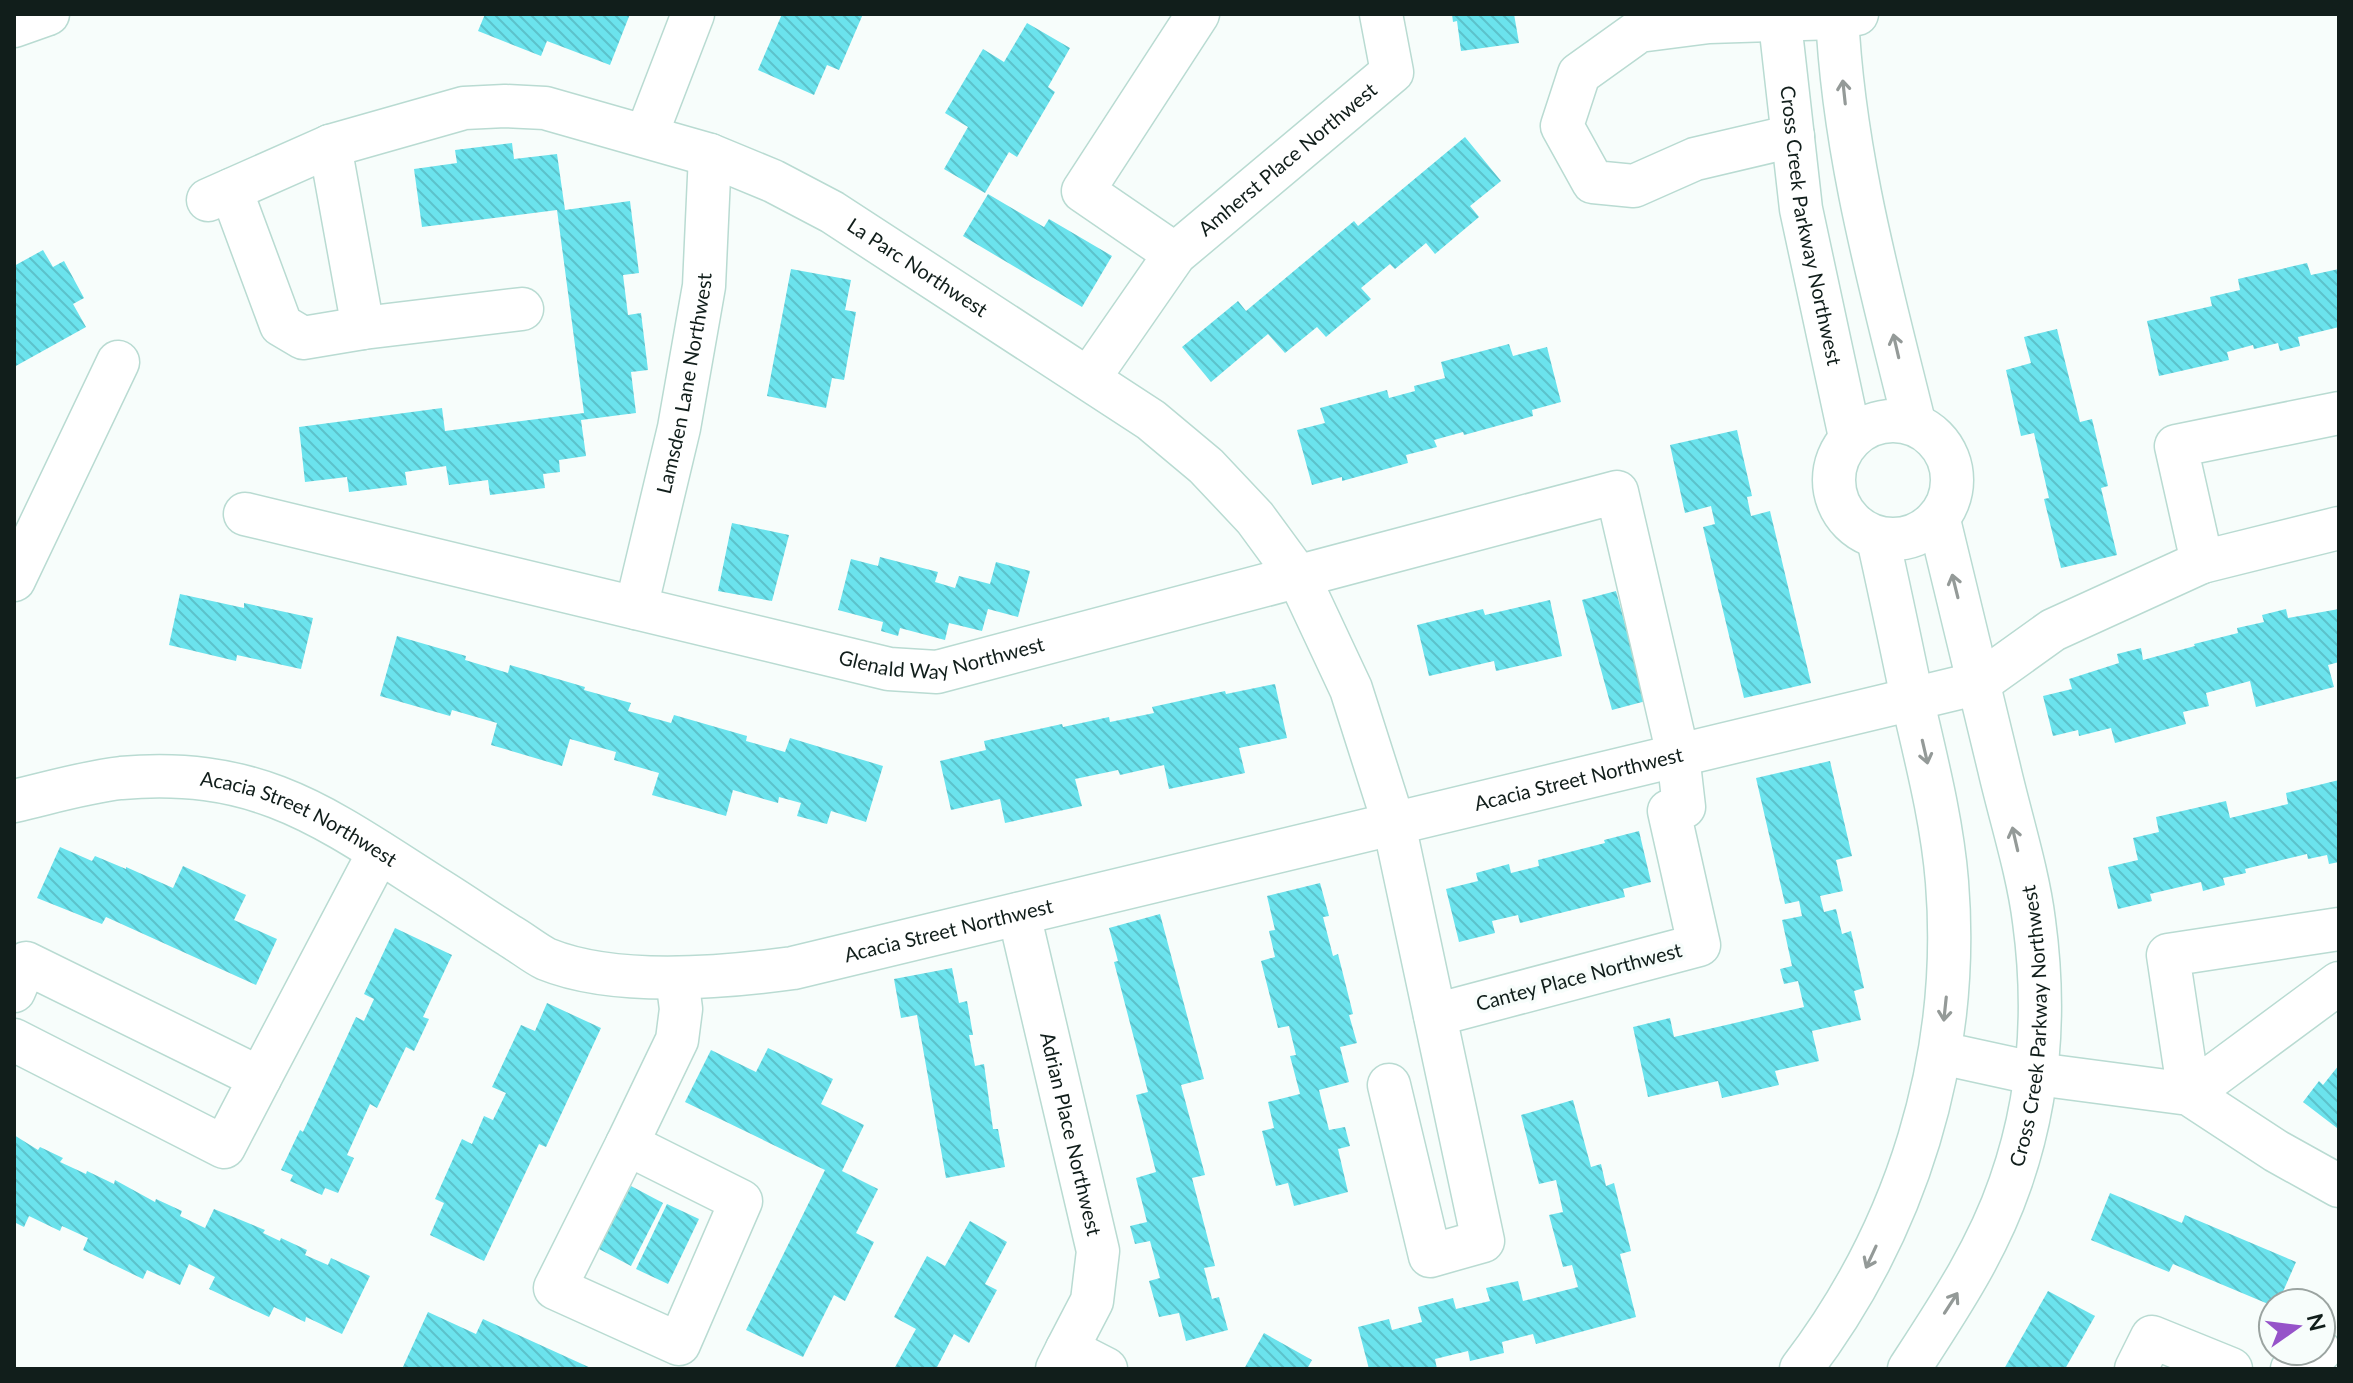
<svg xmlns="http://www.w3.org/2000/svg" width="2353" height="1383" font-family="Lato,sans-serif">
  <defs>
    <pattern id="building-back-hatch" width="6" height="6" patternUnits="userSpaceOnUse" patternTransform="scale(2)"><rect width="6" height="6" fill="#6be3ed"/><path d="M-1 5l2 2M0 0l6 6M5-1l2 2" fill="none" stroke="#5cc2cb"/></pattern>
  </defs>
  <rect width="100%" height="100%" fill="#f7fdfb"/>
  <g fill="url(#building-back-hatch)">
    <path d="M485 14H630L610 65 547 41 541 56 478 31Z"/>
    <path d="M782 14H863L839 70 827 65 814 95 758 70Z"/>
    <path d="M1452 14H1514L1519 43 1461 51 1457 21 1453 22Z"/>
    <path d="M1027 23 1070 48 1048 87 1055 92 1017 157 1009 152 985 193 944 169 968 127 945 113 983 49 1004 62Z"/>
    <path d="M1465 137 1501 181 1470 206 1479 217 1435 254 1426 243 1395 269 1390 264 1361 288 1371 299 1326 337 1317 327 1285 353 1268 334 1211 382 1182 347 1238 301 1246 311 1354 221 1358 226Z"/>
    <path d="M512 143 514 159 557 154 565 210 630 201 639 273 623 275 628 315 641 313 648 370 631 372 636 413 581 420 586 456 559 460 560 472 543 474 545 488 490 495 488 480 449 485 446 466 405 472 407 485 349 492 347 477 305 482 299 427 442 408 445 431 584 413 557 210 422 227 414 169 457 163 455 150Z"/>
    <path d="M988 194 1044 227 1049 219 1112 256 1082 307 963 236Z"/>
    <path d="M43 250 53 267 64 261 84 298 73 304 86 327 14 367V266Z"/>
    <path d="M2307 263 2311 275 2339 269V327L2298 337 2300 346 2280 351 2278 343 2254 349 2253 345 2227 352 2229 360 2159 376 2147 321 2212 306 2210 297 2240 290 2238 279Z"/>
    <path d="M791 269 851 280 845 310 856 312 844 380 832 378 826 408 767 396Z"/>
    <path d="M2057 329 2080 422 2092 419 2108 486 2101 488 2117 555 2061 568 2044 499 2049 498 2034 433 2021 436 2006 370 2031 363 2024 337Z"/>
    <path d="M1509 344 1513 356 1547 347 1561 402 1532 410 1533 416 1464 435 1463 432 1434 440 1437 447 1406 455 1408 463 1342 481V477L1312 485 1297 430 1325 423 1320 408 1387 390 1389 398 1415 391 1414 386 1445 378 1441 362Z"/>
    <path d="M1737 430 1752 496 1747 497 1751 516 1770 511 1811 683 1744 698 1703 527 1715 524 1711 506 1685 513 1670 445Z"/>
    <path d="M732 523 789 535 772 601 718 591Z"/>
    <path d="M880 557 938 572 935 582 955 588 959 576 990 584 996 562 1030 571 1018 617 988 609 982 631 949 623 945 640 900 628 898 636 881 631 883 622 838 610 851 559 878 566Z"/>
    <path d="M1616 591 1646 701 1612 710 1582 600Z"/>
    <path d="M180 594 244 608V603L313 618 301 669 237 655 236 661 169 645Z"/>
    <path d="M1550 600 1562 656 1496 671 1494 661 1429 676 1417 625 1483 609 1485 615Z"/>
    <path d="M2286 609 2288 618 2339 609V662L2328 665 2334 687 2256 707 2250 681 2206 693 2209 706 2183 712 2186 724 2115 743 2111 728 2079 736 2078 730 2053 736 2043 696 2072 689 2069 679 2119 663 2117 654 2141 648 2143 660 2195 646 2194 644 2238 633 2237 628 2264 622 2262 615Z"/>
    <path d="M397 636 466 656 465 660 508 673 510 665 585 687 584 690 631 703 628 711 671 723 674 715 747 736 746 741 785 752 790 738 883 766 866 822 831 811 827 824 797 816 801 803 779 797 778 803 733 790 726 816 652 795 659 773 614 760 616 752 570 739 562 766 491 745 497 723 452 710 450 716 380 696Z"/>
    <path d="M1275 684 1287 738 1239 748 1245 773 1169 789 1164 765 1120 775 1118 770 1075 779 1082 806 1005 823 1000 799 951 810 940 761 986 750 984 741 1062 724 1063 727 1109 717 1110 722 1154 713 1152 707 1225 691 1226 694Z"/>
    <path d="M1830 761 1852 856 1836 860 1843 891 1820 896 1824 912 1836 909 1842 934 1851 931 1864 988 1854 991 1861 1020 1812 1031 1819 1061 1775 1071 1779 1085 1722 1098 1718 1081 1648 1097 1633 1027 1670 1018 1674 1037 1804 1007 1798 981 1784 984 1780 969 1792 966 1782 920 1802 916 1799 901 1785 904 1756 778Z"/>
    <path d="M2339 780V862L2329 864 2327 855 2308 859 2307 854 2245 869 2246 873 2223 878 2225 885 2203 891 2201 882 2150 894 2152 901 2118 909 2108 867 2138 860 2133 838 2159 832 2156 817 2226 801 2230 818 2288 804 2286 793Z"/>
    <path d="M1639 831 1651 882 1623 889 1625 897 1520 923 1518 915 1492 921 1495 933 1459 942 1446 889 1478 881 1476 873 1509 864 1511 873 1539 866 1538 860 1605 843 1604 840Z"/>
    <path d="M60 847 92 861 95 856 126 869V867L173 888 183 866 246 895 234 920 277 939 256 985 106 917 102 924 37 898Z"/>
    <path d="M1320 883 1329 916 1323 917 1333 956 1338 954 1353 1014 1349 1015 1357 1043 1340 1047 1349 1082 1319 1090 1329 1130 1345 1127 1350 1146 1338 1149 1348 1192 1294 1206 1288 1183 1276 1186 1262 1131 1274 1128 1268 1102 1300 1094 1290 1056 1296 1055 1289 1026 1278 1028 1261 961 1275 957 1269 931 1275 930 1267 896Z"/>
    <path d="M1160 914 1204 1079 1181 1085 1205 1175 1192 1178 1215 1266 1204 1268 1212 1299 1219 1297 1228 1330 1186 1341 1179 1313 1159 1317 1149 1281 1160 1278 1150 1241 1135 1244 1130 1226 1147 1222 1136 1178 1156 1172 1136 1095 1148 1092 1114 962 1118 961 1109 928Z"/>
    <path d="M395 928 452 955 423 1017 429 1019 414 1051 406 1047 377 1108 370 1104 347 1155 354 1158 338 1193 325 1188 322 1195 290 1181 293 1175 281 1170 300 1130 303 1132 356 1017 364 1021 374 999 364 994Z"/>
    <path d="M952 968 959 1003 967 1001 973 1035H969L975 1066 984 1064 993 1129H998L1005 1167 946 1178 917 1015 901 1018 894 979Z"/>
    <path d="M547 1003 601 1028 546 1147 539 1144 484 1261 430 1235 444 1203 435 1199 462 1139 472 1144 484 1116 493 1120 506 1093 492 1087 521 1025 535 1031Z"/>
    <path d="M768 1048 833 1079 821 1104 864 1125 842 1171 878 1189 856 1233 874 1242 845 1301 834 1295 803 1357 746 1330 825 1170 685 1102 711 1050 756 1072Z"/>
    <path d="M2339 1065V1126L2337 1128 2303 1102 2319 1081 2323 1085Z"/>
    <path d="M1573 1100 1591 1167 1601 1164 1606 1186 1614 1183 1631 1251 1620 1254 1636 1317 1536 1344 1533 1334 1502 1342 1504 1353 1470 1361 1468 1351 1435 1359 1437 1369H1369L1358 1327 1389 1319 1392 1330 1422 1322 1418 1307 1453 1298 1456 1309 1490 1301 1486 1288 1518 1281 1523 1301 1578 1287 1572 1265 1563 1267 1549 1215 1563 1212 1556 1180 1539 1184 1521 1115Z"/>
    <path d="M14 1135 38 1150 40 1147 63 1158 60 1162 86 1174 87 1171 114 1184 115 1180 155 1202 156 1199 182 1211 180 1216 205 1228 214 1209 265 1230 263 1233 280 1241 281 1238 307 1250 305 1255 328 1265 331 1258 370 1276 342 1334 306 1317 305 1322 274 1307 269 1317 209 1289 215 1277 189 1264 180 1285 147 1270 143 1279 83 1250 88 1238 62 1226 60 1231 29 1216 24 1227 14 1222Z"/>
    <path d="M631 1186 663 1203 631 1266 599 1249Z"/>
    <path d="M2110 1193 2182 1223 2185 1215 2296 1262 2278 1303H2273V1306L2173 1264 2169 1272 2091 1240Z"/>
    <path d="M667 1204 699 1219 668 1284 636 1269Z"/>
    <path d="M970 1221 1007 1242 985 1284 997 1290 969 1343 954 1334 936 1369H894L916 1329 894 1317 927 1256 945 1266Z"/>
    <path d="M2048 1291 2095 1316 2065 1369H2004Z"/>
    <path d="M428 1312 476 1334 483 1319 593 1369H402Z"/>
    <path d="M1264 1333 1312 1360 1307 1369H1244Z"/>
  </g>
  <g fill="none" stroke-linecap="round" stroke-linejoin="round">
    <g stroke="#b9dbd2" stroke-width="45">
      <g id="minor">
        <path id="s1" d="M1779 14 1801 209 1850 437"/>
        <path d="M1837 14C1843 153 1881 288 1914 422"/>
        <path d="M14 26 48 14"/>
        <path d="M646 136 693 14"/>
        <path d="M1793 136 1695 159 1634 186 1593 182 1562 126 1579 74 1639 31 1709 22 1837 18 1857 14"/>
        <path d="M330 146 363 328 522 309"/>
        <path d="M231 190 281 325 303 338 363 328"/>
        <path id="s2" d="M208 200 330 146 464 108 505 106 545 108 710 155 773 181 832 212 1151 420 1206 466 1255 518 1299 578 1351 689 1394 824 1483 1241 1430 1256 1389 1085"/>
        <path d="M1175 254 1083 191 1198 14"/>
        <path id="s3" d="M1089 378 1175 254 1392 72 1381 14"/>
        <path d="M2339 413 2176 446 2202 562 2339 528"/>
        <circle cx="1893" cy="480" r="59"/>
        <path id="s4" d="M245 514 889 669 937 672 1617 492 1678 755 1684 807 1669 811 1699 945 1435 1015"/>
        <path d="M14 580 118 362"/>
        <path id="s5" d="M636 608 679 428 704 286 710 155"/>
        <path id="s6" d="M14 801C49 793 86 782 121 778 262 766 327 819 439 890 463 905 486 921 510 936 522 943 534 953 546 959 615 987 720 978 793 968L1979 683 2053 630 2202 562"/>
        <path id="s7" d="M1019 914 1098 1251 1092 1301 1067 1349"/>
        <path d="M2339 929 2168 955 2189 1094 2339 983"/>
        <path d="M14 991 26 963 260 1078 224 1147 14 1040"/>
        <path d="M1941 1053 2037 1074 2189 1094 2276 1151 2339 1186"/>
        <path d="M260 1078 379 852"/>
        <path d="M627 1144 741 1201 679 1344 555 1288Z"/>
        <path d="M627 1144 677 1040 681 1009 677 978"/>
        <path d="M1057 1369 1067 1349 1106 1369"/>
        <path d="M1801 1369C1907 1230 1961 1057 1947 882 1942 820 1926 759 1912 698 1901 645 1890 592 1878 539"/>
        <path id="s8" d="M1909 1369C1948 1309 1987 1251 2010 1184 2040 1099 2046 1009 2034 921 2028 872 2010 816 1999 768 1979 685 1959 603 1939 520"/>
        <path d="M2136 1369 2152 1337 2231 1369"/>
        <path d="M2292 1369 2320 1351"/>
      </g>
    </g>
    <use href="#minor" stroke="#fff" stroke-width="42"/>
  </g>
  <defs><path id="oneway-shaft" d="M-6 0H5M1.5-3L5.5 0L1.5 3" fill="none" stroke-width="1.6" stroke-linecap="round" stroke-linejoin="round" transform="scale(2)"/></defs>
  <g stroke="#949a98">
    <use href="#oneway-shaft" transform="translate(1844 92) rotate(-96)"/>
    <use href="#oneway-shaft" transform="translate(1896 346) rotate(-103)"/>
    <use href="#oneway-shaft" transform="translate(1955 586) rotate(-104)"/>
    <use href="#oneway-shaft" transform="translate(1925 752) rotate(77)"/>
    <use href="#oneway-shaft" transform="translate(2015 839) rotate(-103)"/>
    <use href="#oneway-shaft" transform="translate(1945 1009) rotate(96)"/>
    <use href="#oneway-shaft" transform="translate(1871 1257) rotate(115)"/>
    <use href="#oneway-shaft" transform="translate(1951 1303) rotate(-57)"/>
  </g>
  <g text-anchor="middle" stroke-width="7" stroke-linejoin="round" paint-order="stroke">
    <g font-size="20" fill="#111e1b" stroke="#f7fdfb">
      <text dy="7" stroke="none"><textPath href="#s3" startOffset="298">Amherst Place Northwest</textPath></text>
      <text dy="7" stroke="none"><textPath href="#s1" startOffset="214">Cross Creek Parkway Northwest</textPath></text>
      <text dy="7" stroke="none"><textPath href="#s2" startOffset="762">La Parc Northwest</textPath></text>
      <text dy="7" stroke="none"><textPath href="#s5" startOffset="230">Lamsden Lane Northwest</textPath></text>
      <text dy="7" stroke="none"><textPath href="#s4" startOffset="716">Glenald Way Northwest</textPath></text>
      <text dy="7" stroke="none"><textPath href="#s6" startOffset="1640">Acacia Street Northwest</textPath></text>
      <text dy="7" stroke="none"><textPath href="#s6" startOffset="296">Acacia Street Northwest</textPath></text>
      <text dy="7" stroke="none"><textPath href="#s6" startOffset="992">Acacia Street Northwest</textPath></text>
      <text transform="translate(1579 977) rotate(-15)" y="7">Cantey Place Northwest</text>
      <text dy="7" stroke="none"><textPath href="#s8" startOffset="372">Cross Creek Parkway Northwest</textPath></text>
      <text dy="7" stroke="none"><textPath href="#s7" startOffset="226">Adrian Place Northwest</textPath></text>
    </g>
  </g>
  <rect width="2353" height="1383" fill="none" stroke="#111e1b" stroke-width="32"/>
  <g transform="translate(2297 1327) rotate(76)"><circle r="38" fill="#f7fdfb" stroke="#9ba4a1" stroke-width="2"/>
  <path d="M0-6L14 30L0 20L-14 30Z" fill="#9653c9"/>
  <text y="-12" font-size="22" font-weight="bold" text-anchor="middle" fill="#111e1b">N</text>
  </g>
</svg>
